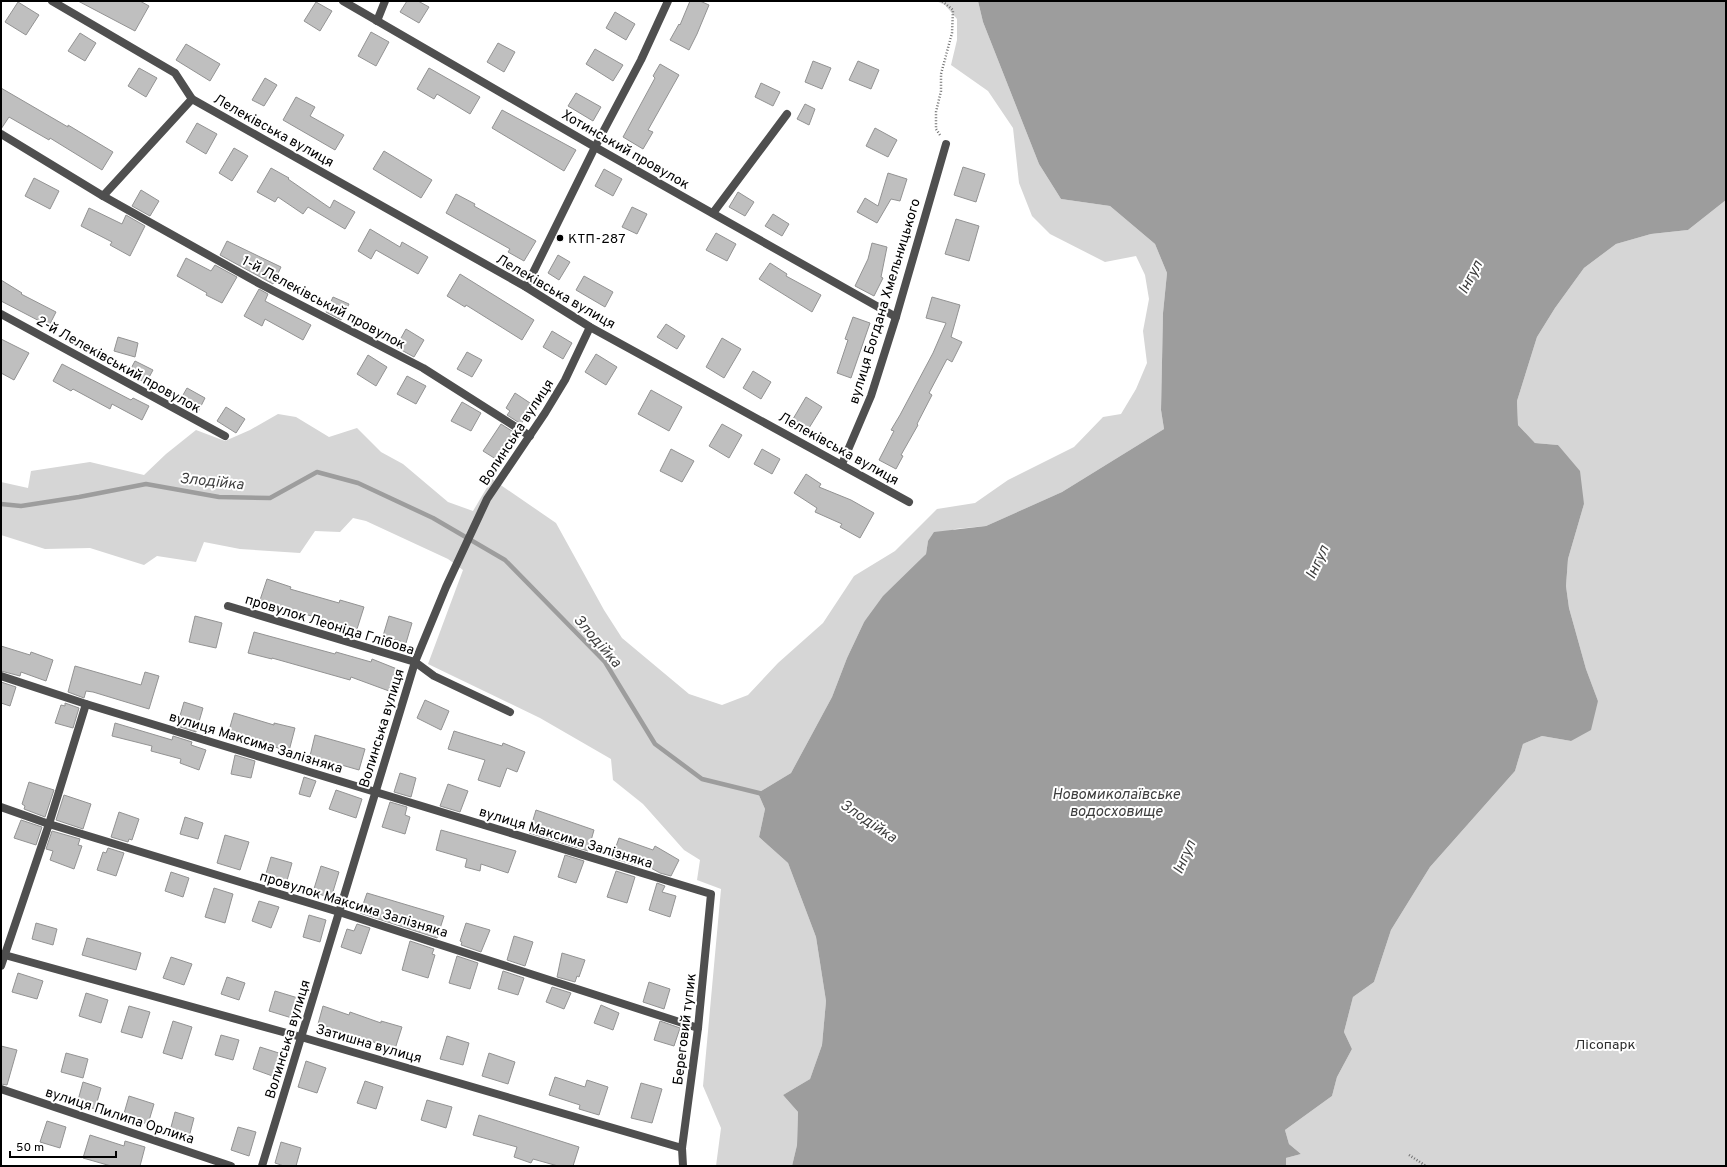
<svg xmlns="http://www.w3.org/2000/svg" width="1727" height="1167" font-family="Overpass,sans-serif">
  <rect width="100%" height="100%" fill="#fff"/>
  <g fill="#d6d6d6">
    <path d="M936 1H978L983 22 1039 164 1061 199 1110 206 1155 244 1167 273 1163 313 1161 410 1164 429 1062 492 986 526 955 529 928 541 926 554 864 622 847 658 832 697 791 773 758 793 765 809 759 837 788 863 816 937 826 1001 822 1045 810 1079 783 1095 798 1112 797 1145 792 1166H716L721 1128 703 1086 721 889 697 880 700 860 684 850 643 804 613 780 611 759 540 718 428 664 463 570 448 559 366 521 353 518 340 532 315 531 300 553 240 549 204 542 196 562 157 556 144 565 90 548 45 549 1 535V482L28 488 31 471 90 462 144 475 166 454 196 430 225 441 250 430 278 414 296 417 329 437 357 428 381 452 403 464 448 502 473 511 492 479 556 523 604 610 622 638 689 694 722 705 748 695 778 663 823 623 854 576 895 551 937 509 975 503 1008 480 1074 447 1103 417 1121 414 1136 389 1147 363 1143 331 1149 299 1145 275 1136 256 1105 262 1050 234 1032 216 1019 183 1013 128 988 91 951 65 957 40V19L945 5Z"/>
    <path d="M1726 200V1166H1286V1158L1301 1154 1289 1144 1285 1130 1332 1096 1337 1077 1352 1049 1344 1032 1353 997 1374 982 1391 930 1430 867 1515 771 1523 744 1542 736 1571 741 1598 701 1586 669 1569 608 1566 586 1568 559 1584 504 1558 445 1535 443 1518 425 1517 401 1537 337 1555 308 1584 268 1616 244 1651 234 1688 230Z"/>
  </g>
  <path fill="#9d9d9d" d="M978 1H1726V200L1688 230 1651 234 1616 244 1584 268 1555 308 1537 337 1517 401 1518 425 1535 443 1558 445 1580 471 1584 504 1568 559 1566 586 1569 608 1586 669 1598 701 1591 730 1571 741 1542 736 1523 744 1515 771 1430 867 1391 930 1374 982 1353 997 1344 1032 1352 1049 1337 1077 1332 1096 1285 1130 1289 1144 1301 1154 1286 1158V1166H792L797 1145 798 1112 783 1095 810 1079 822 1045 826 1001 816 937 788 863 759 837 765 809 758 793 791 773 832 697 847 658 864 622 883 596 926 554 928 541 934 532 986 526 1062 492 1164 429 1161 410 1163 313 1167 273 1155 244 1110 206 1061 199 1039 164 983 22Z"/>
  <g fill="none" stroke-linecap="round" stroke-linejoin="round">
    <path stroke="#9d9d9d" stroke-width="4.5" d="M1 504 21 506 79 497 146 484 219 497 270 498 317 472 358 483 433 518 505 560 605 662 655 744 702 779 763 794"/>
  </g>
  <g fill="#bfbfbf" stroke="#939393">
    <path d="M78 1H140L149 6 135 31Z"/>
    <path d="M407 1H418L429 7 419 23 400 12Z"/>
    <path d="M690 1H700L709 5 697 34 689 50 670 40 679 24 680 25Z"/>
    <path d="M18 2 39 15 26 35 5 22Z"/>
    <path d="M316 2 332 11 320 31 304 21Z"/>
    <path d="M615 12 635 24 626 40 606 28Z"/>
    <path d="M371 32 389 42 376 66 358 56Z"/>
    <path d="M80 33 96 43 85 61 68 51Z"/>
    <path d="M498 43 515 52 504 72 487 62Z"/>
    <path d="M186 44 220 64 210 81 176 60Z"/>
    <path d="M595 49 623 65 613 81 586 64Z"/>
    <path d="M813 61 831 68 822 89 805 82Z"/>
    <path d="M858 61 879 70 871 89 849 80Z"/>
    <path d="M660 64 679 75 648 130 653 132 643 149 623 137 655 78 653 76Z"/>
    <path d="M139 68 157 78 146 97 128 86Z"/>
    <path d="M429 68 480 97 470 114 437 94 434 99 417 89Z"/>
    <path d="M265 78 277 85 264 106 252 100Z"/>
    <path d="M761 83 780 92 773 106 755 97Z"/>
    <path d="M1 88 68 127V125L113 152 102 170 50 138 49 140 9 117 1 129Z"/>
    <path d="M576 93 601 107 593 121 568 106Z"/>
    <path d="M296 97 315 107 310 116 344 135 335 150 283 120Z"/>
    <path d="M805 104 815 109 809 125 797 119Z"/>
    <path d="M502 110 576 150 564 171 492 128Z"/>
    <path d="M197 123 217 134 206 154 186 142Z"/>
    <path d="M875 128 897 140 888 157 866 146Z"/>
    <path d="M234 148 248 156 232 181 219 173Z"/>
    <path d="M384 151 432 180 421 198 373 169Z"/>
    <path d="M963 167 985 174 976 202 954 195Z"/>
    <path d="M271 168 289 178 288 179 330 208 334 200 355 212 345 229 308 207 303 214 278 197 275 202 257 192Z"/>
    <path d="M604 169 622 179 613 196 595 186Z"/>
    <path d="M888 173 907 179 900 201 891 199 877 223 857 212 865 198 878 206Z"/>
    <path d="M34 178 59 191 50 209 25 196Z"/>
    <path d="M141 190 159 201 150 216 132 206Z"/>
    <path d="M738 192 754 202 745 216 729 207Z"/>
    <path d="M456 194 475 204 474 206 536 241 524 261 508 252 510 249 446 213Z"/>
    <path d="M632 207 647 214 637 234 622 227Z"/>
    <path d="M89 208 122 224 126 215 145 226 130 256 110 245 112 242 81 226Z"/>
    <path d="M773 214 789 224 782 236 765 226Z"/>
    <path d="M956 219 979 226 969 261 945 254Z"/>
    <path d="M370 229 400 247 402 242 428 257 418 274 376 250 371 259 358 251Z"/>
    <path d="M716 233 736 244 727 261 706 250Z"/>
    <path d="M227 241 281 267 273 284 220 255Z"/>
    <path d="M872 243 887 247 881 277 883 278 874 296 855 286 868 259Z"/>
    <path d="M558 255 570 262 559 280 548 273Z"/>
    <path d="M186 258 211 271 215 265 237 277 222 303 206 295 207 293 177 276Z"/>
    <path d="M770 263 787 274 786 276 821 295 812 312 759 279Z"/>
    <path d="M460 274 534 320 522 340 466 305 465 307 447 296Z"/>
    <path d="M584 276 613 292 605 307 576 290Z"/>
    <path d="M1 280 22 293 21 294 56 312 49 326 1 301Z"/>
    <path d="M259 289 268 294 265 301 311 325 303 340 265 319 262 326 244 316Z"/>
    <path d="M333 297 349 304 341 320 326 312Z"/>
    <path d="M932 297 960 305 951 337 962 342 952 362 947 359 929 393 932 395 917 424 918 425 901 455 903 456 896 469 879 460 894 431 891 430 900 415 933 353 946 323 926 318Z"/>
    <path d="M853 317 870 323 851 378 837 373 848 340 845 339Z"/>
    <path d="M666 324 685 336 677 349 657 337Z"/>
    <path d="M406 329 424 340 414 357 396 347Z"/>
    <path d="M552 331 572 343 563 359 543 347Z"/>
    <path d="M118 337 138 343 135 357 114 351Z"/>
    <path d="M722 338 741 349 724 378 706 367Z"/>
    <path d="M1 339 29 353 14 380 1 373Z"/>
    <path d="M467 352 482 360 472 377 457 369Z"/>
    <path d="M596 354 617 367 606 385 585 372Z"/>
    <path d="M368 355 387 367 376 386 357 374Z"/>
    <path d="M135 361 153 370 146 383 128 374Z"/>
    <path d="M62 364 131 400 133 398 149 406 142 420 112 404 110 409 73 389 71 391 53 381Z"/>
    <path d="M753 371 771 382 761 399 743 388Z"/>
    <path d="M407 376 426 386 416 404 397 394Z"/>
    <path d="M187 388 205 398 198 412 179 402Z"/>
    <path d="M651 390 682 407 669 431 638 414Z"/>
    <path d="M515 393 533 405 521 424 507 415 510 411 506 408Z"/>
    <path d="M806 397 822 407 809 428 793 419Z"/>
    <path d="M462 402 481 413 471 431 451 421Z"/>
    <path d="M226 407 245 419 236 433 217 421Z"/>
    <path d="M501 424 515 433 513 437 515 438 499 461 483 451Z"/>
    <path d="M722 424 742 435 729 458 709 446Z"/>
    <path d="M671 449 694 461 682 482 660 471Z"/>
    <path d="M762 449 780 459 772 474 754 464Z"/>
    <path d="M806 474 821 484 819 487 851 500 874 513 860 538 840 527 842 524 815 512 817 508 794 493Z"/>
    <path d="M267 579 291 587 290 589 339 603 340 600 364 607 357 629 294 611 260 600Z"/>
    <path d="M195 616 222 623 216 648 189 642Z"/>
    <path d="M389 616 412 623 406 643 383 636Z"/>
    <path d="M254 632 335 654 336 652 371 662 372 659 397 669 389 691 351 677 350 680 272 658V659L248 653Z"/>
    <path d="M1 646 30 655 31 652 53 660 46 681 21 672 20 676 1 671Z"/>
    <path d="M75 666 141 685 145 672 159 676 149 709 93 692 86 691 84 698 68 692Z"/>
    <path d="M1 682 16 687 10 706 1 703Z"/>
    <path d="M425 700 449 711 441 730 417 718Z"/>
    <path d="M184 702 203 708 196 732 177 726Z"/>
    <path d="M65 703 79 708 73 728 55 723 61 705 65 706Z"/>
    <path d="M234 713 274 725V723L295 728 289 751 228 734Z"/>
    <path d="M115 723 172 740 173 736 192 742 191 745 206 750 199 770 180 763 181 759 151 751 152 746 112 736Z"/>
    <path d="M454 731 502 746 503 743 525 752 517 772 507 768 500 787 478 780 485 760 448 749Z"/>
    <path d="M315 735 365 749 359 770 310 756Z"/>
    <path d="M235 755 255 761 251 778 231 774Z"/>
    <path d="M400 773 416 778 411 797 394 792Z"/>
    <path d="M304 777 316 781 310 797 299 794Z"/>
    <path d="M29 782 54 790 45 817 24 809 25 806 22 804Z"/>
    <path d="M448 784 468 791 460 812 440 806Z"/>
    <path d="M336 790 362 799 356 818 329 809Z"/>
    <path d="M64 795 91 804 83 829 56 820Z"/>
    <path d="M390 802 407 807 405 815 410 817 405 834 382 827Z"/>
    <path d="M536 810 594 830 588 851 529 833Z"/>
    <path d="M119 812 139 819 132 840 129 839 128 842 111 837Z"/>
    <path d="M185 817 203 823 198 839 180 834Z"/>
    <path d="M21 820 42 827 36 845 14 838Z"/>
    <path d="M441 830 516 851 508 873 481 864 480 871 465 867 467 859 436 850Z"/>
    <path d="M52 831 80 839 78 845 82 846 74 869 50 860 53 851 46 849Z"/>
    <path d="M225 835 249 842 240 870 217 863Z"/>
    <path d="M619 838 653 850 655 846 679 860 671 876 660 873 640 862 639 866 612 858Z"/>
    <path d="M108 848 124 853 116 876 97 870 103 852 106 853Z"/>
    <path d="M565 855 584 861 576 883 558 877Z"/>
    <path d="M271 857 292 863 286 884 265 877Z"/>
    <path d="M321 866 339 872 331 898 313 892Z"/>
    <path d="M616 871 635 877 627 903 607 897Z"/>
    <path d="M171 872 189 878 183 897 165 891Z"/>
    <path d="M657 883 665 886 662 892 676 896 670 917 649 910Z"/>
    <path d="M214 888 233 894 225 923 205 917Z"/>
    <path d="M367 893 444 916 437 938 360 913Z"/>
    <path d="M259 901 279 907 271 928 252 921Z"/>
    <path d="M309 915 326 920 320 942 303 937Z"/>
    <path d="M36 923 57 929 53 945 32 939Z"/>
    <path d="M466 923 490 930 481 952 461 945 462 942 460 941Z"/>
    <path d="M357 924 370 928 361 954 341 947 347 929 354 931Z"/>
    <path d="M514 936 533 942 525 966 507 960Z"/>
    <path d="M87 938 141 953 136 970 82 955Z"/>
    <path d="M410 941 434 949 432 954 435 955 428 978 402 970Z"/>
    <path d="M562 953 585 960 579 977 577 976 575 982 557 977Z"/>
    <path d="M457 956 478 963 470 989 449 983Z"/>
    <path d="M171 957 192 964 184 985 163 978Z"/>
    <path d="M503 971 524 978 518 995 498 989Z"/>
    <path d="M18 973 43 981 37 999 12 992Z"/>
    <path d="M227 977 245 983 239 1000 221 994Z"/>
    <path d="M649 982 670 989 664 1009 643 1002Z"/>
    <path d="M552 987 571 993 564 1009 546 1002Z"/>
    <path d="M275 991 298 998 292 1018 269 1011Z"/>
    <path d="M86 993 108 1000 101 1023 79 1016Z"/>
    <path d="M601 1005 619 1013 613 1030 594 1023Z"/>
    <path d="M129 1006 150 1012 142 1038 121 1032Z"/>
    <path d="M323 1006 349 1015 350 1012 381 1023V1021L402 1027 395 1049 318 1024Z"/>
    <path d="M173 1021 192 1027 182 1059 163 1053Z"/>
    <path d="M660 1021 680 1028 674 1046 654 1040Z"/>
    <path d="M221 1035 239 1040 233 1060 215 1055Z"/>
    <path d="M447 1036 469 1043 463 1065 440 1059Z"/>
    <path d="M1 1046 17 1050 7 1085 1 1084Z"/>
    <path d="M260 1047 285 1055 278 1078 253 1069Z"/>
    <path d="M66 1053 88 1059 83 1078 61 1072Z"/>
    <path d="M489 1053 515 1062 508 1084 482 1076Z"/>
    <path d="M306 1061 326 1068 317 1093 298 1087Z"/>
    <path d="M555 1077 585 1087 587 1080 608 1087 599 1115 579 1109 580 1105 549 1095Z"/>
    <path d="M365 1081 383 1087 376 1109 357 1103Z"/>
    <path d="M83 1082 101 1088 95 1109 77 1104Z"/>
    <path d="M641 1083 662 1089 652 1123 631 1118Z"/>
    <path d="M129 1096 154 1104 148 1124 123 1117Z"/>
    <path d="M427 1100 452 1107 446 1128 421 1120Z"/>
    <path d="M175 1112 194 1118 189 1137 170 1131Z"/>
    <path d="M479 1115 579 1147 573 1166H558L533 1159 531 1163 514 1157 517 1147 473 1135Z"/>
    <path d="M47 1121 66 1127 60 1148 40 1142Z"/>
    <path d="M238 1127 256 1132 249 1156 231 1150Z"/>
    <path d="M90 1135 124 1146 125 1141 145 1147 140 1166H111L83 1158Z"/>
    <path d="M281 1142 301 1148 296 1166H284L275 1163Z"/>
  </g>
  <g fill="none" stroke-linecap="round" stroke-linejoin="round">
    <g stroke="#717171" stroke-width="2.5" stroke-dasharray="1 2" stroke-linecap="butt">
      <path d="M940 135 936 129V112L941 91V74L952 33 953 10 942 1"/>
      <path d="M1409 1155 1426 1166"/>
    </g>
    <g stroke="#4f4f4f" stroke-width="8">
      <path d="M52 1 175 73 192 99"/>
      <path d="M343 1 595 147 896 317"/>
      <path d="M377 21 385 1"/>
      <path d="M1 134 103 196 192 99 526 287 590 327 909 502"/>
      <path d="M103 196 260 284 423 368 530 436"/>
      <path d="M713 213 787 114"/>
      <path d="M526 287 595 147 641 60 668 1"/>
      <path d="M1 314 225 436"/>
      <path d="M842 464 871 396 896 317 946 144"/>
      <path d="M228 606 415 662 434 676 510 712"/>
      <path d="M1 676 86 704 711 894 698 1028 682 1148 683 1166"/>
      <path d="M1 807 49 824 339 912 698 1028"/>
      <path d="M1 954 301 1037 682 1148"/>
      <path d="M1 966 49 824 86 704"/>
      <path d="M1 1089 231 1166"/>
      <path d="M262 1166 415 662 446 587 487 499 545 413 565 380 590 327"/>
    </g>
  </g>
  <circle fill="#000" stroke="#fff" stroke-width="1.5" cx="560" cy="238" r="4"/>
  <g text-anchor="middle" stroke-width="4" stroke-linejoin="round" paint-order="stroke">
    <g font-size="14" fill="#000" stroke="#fff">
      <text transform="translate(274 130) rotate(29)" y="5">Лелеківська вулиця</text>
      <text transform="translate(626 149) rotate(30)" y="5">Хотинський провулок</text>
      <text transform="translate(556 291) rotate(30)" y="5">Лелеківська вулиця</text>
      <text transform="translate(884 301) rotate(-73)" y="5">вулиця Богдана Хмельницького</text>
      <text transform="translate(324 302) rotate(28)" y="5">1-й Лелеківський провулок</text>
      <text transform="translate(119 364) rotate(29)" y="5">2-й Лелеківський провулок</text>
      <text transform="translate(516 432) rotate(-57)" y="5">Волинська вулиця</text>
      <text transform="translate(839 448) rotate(29)" y="5">Лелеківська вулиця</text>
      <text transform="translate(330 624) rotate(17)" y="5">провулок Леоніда Глібова</text>
      <text transform="translate(381 728) rotate(-73)" y="5">Волинська вулиця</text>
      <text transform="translate(256 742) rotate(17)" y="5">вулиця Максима Залізняка</text>
      <text transform="translate(566 837) rotate(17)" y="5">вулиця Максима Залізняка</text>
      <text transform="translate(354 904) rotate(17)" y="5">провулок Максима Залізняка</text>
      <text transform="translate(684 1029) rotate(-83)" y="5">Береговий тупик</text>
      <text transform="translate(287 1039) rotate(-73)" y="5">Волинська вулиця</text>
      <text transform="translate(369 1043) rotate(16)" y="5">Затишна вулиця</text>
      <text transform="translate(120 1115) rotate(18)" y="5">вулиця Пилипа Орлика</text>
    </g>
    <g font-size="14" fill="#000" stroke="#fff" text-anchor="start">
      <text x="568" y="243">КТП-287</text>
    </g>
    <g font-size="14" fill="#2d2d2d" stroke="#fff">
      <text x="1605" y="1049">Лісопарк</text>
    </g>
    <g font-size="15" font-style="italic" fill="#3e3e3e" stroke="#fff">
      <text transform="translate(1470 277) rotate(-62)" y="5">Інгул</text>
      <text transform="translate(212 481) rotate(6)" y="5">Злодійка</text>
      <text transform="translate(1317 562) rotate(-65)" y="5">Інгул</text>
      <text transform="translate(598 641) rotate(49)" y="5">Злодійка</text>
      <text x="1116" y="799">Новомиколаївське<tspan x="1116" dy="17">водосховище</tspan></text>
      <text transform="translate(869 821) rotate(34)" y="5">Злодійка</text>
      <text transform="translate(1184 857) rotate(-66)" y="5">Інгул</text>
    </g>
  </g>
  <rect width="1727" height="1167" fill="none" stroke="#000000" stroke-width="4"/>
  <path d="M10 1151v6h106v-6" fill="none" stroke="#000000" stroke-width="2"/>
  <text x="16" y="1151" font-size="12" fill="#000000" stroke="#ffffff" stroke-width="3" paint-order="stroke">50 m</text>
</svg>
